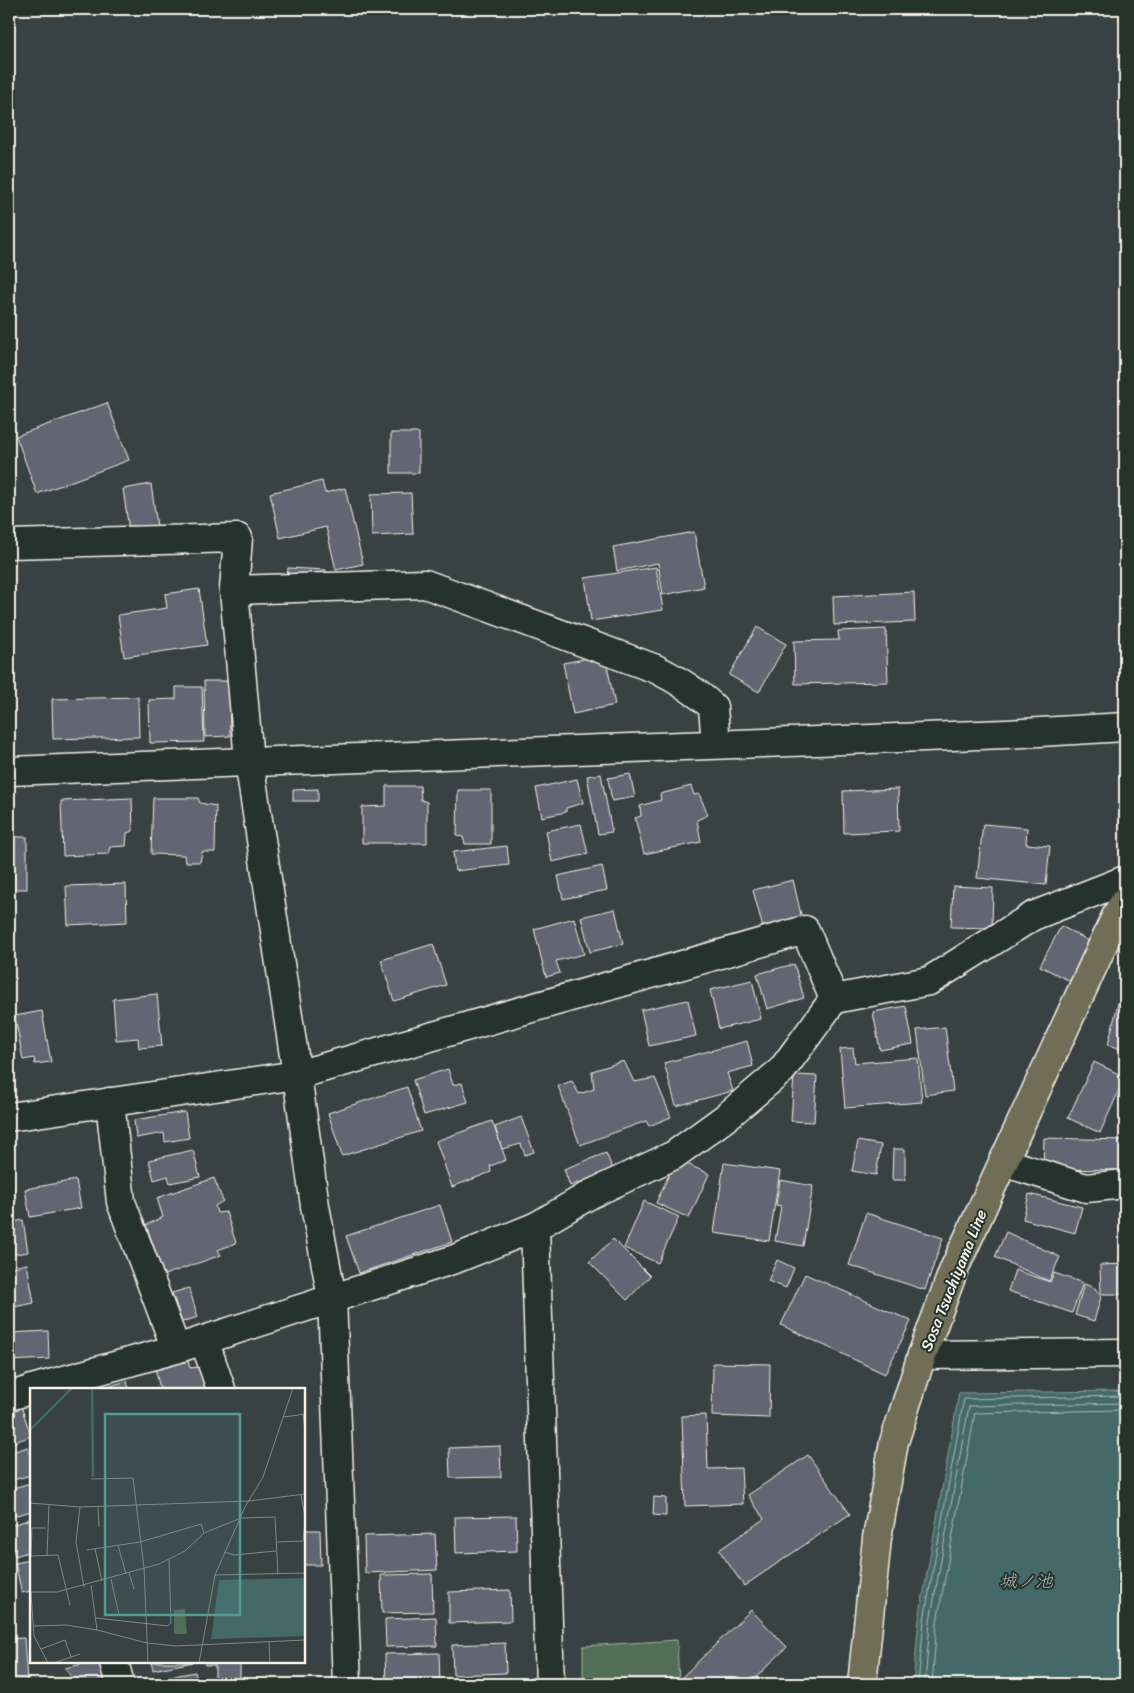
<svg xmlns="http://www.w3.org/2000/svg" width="1134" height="1693" font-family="Sriracha,'Klee One',sans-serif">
  <rect width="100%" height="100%" fill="#384242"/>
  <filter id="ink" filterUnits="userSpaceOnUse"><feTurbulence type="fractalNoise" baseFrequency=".02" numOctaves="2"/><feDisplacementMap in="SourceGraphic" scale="10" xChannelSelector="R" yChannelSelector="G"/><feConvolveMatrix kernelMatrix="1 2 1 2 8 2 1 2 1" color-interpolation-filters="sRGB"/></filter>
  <g filter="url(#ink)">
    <path fill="#536e56" stroke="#a4b09f" d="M677 1640 679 1684H583V1646Z"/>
    <path fill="#446967" stroke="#8a9f9b" d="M1125 1391V1684H913L919 1619 959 1393Z"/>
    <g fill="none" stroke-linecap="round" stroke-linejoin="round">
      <g stroke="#aebbb4" stroke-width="1">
        <path d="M918 1684 924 1620 964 1399 1125 1396"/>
        <path d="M925 1684 930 1621 969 1406 1125 1403"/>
        <path d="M932 1684 937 1622 975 1413 1125 1410"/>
      </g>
    </g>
    <g fill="#626572" stroke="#f4f1e8">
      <path d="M107 403 129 460 37 494 16 436Z"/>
      <rect x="391" y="433" width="28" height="40"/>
      <path d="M322 481 325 493 345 488 363 564 336 570 326 527 280 538 270 493Z"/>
      <path d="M151 484 158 533 130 537 123 489Z"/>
      <path d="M411 493 413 534 372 536 371 494Z"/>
      <path d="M694 532 704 587 663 595 658 563 617 571 613 547Z"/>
      <path d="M656 567 663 610 591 621 585 578Z"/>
      <path d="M288 568 326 570 325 583 287 581Z"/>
      <path d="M199 589 207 645 124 657 118 615 167 608 165 594Z"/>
      <path d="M914 592 915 622 834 625 833 596Z"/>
      <path d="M757 627 786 644 759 692 729 675Z"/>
      <path d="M886 629 888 682 795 684 794 641 839 640 838 631Z"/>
      <path d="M605 655 615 705 573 714 563 663Z"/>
      <path d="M204 681H229L230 736 205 737Z"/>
      <path d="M176 687H202L204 742 150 743 149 700 176 699Z"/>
      <path d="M138 697 139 737 53 739 52 699Z"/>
      <path d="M601 774 612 832 598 834 587 776Z"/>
      <path d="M630 774 635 797 612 801 608 778Z"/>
      <path d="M577 779 583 803 566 808V812L542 817 536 788Z"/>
      <path d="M386 786H420L421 800 427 802V843H362V807L386 806Z"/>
      <path d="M691 786 694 795 699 794 708 815 697 820 701 842 644 854 635 818 641 816 640 806 661 800 660 794Z"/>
      <path d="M318 789V801H293V790Z"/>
      <path d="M898 789 899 831 844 833 843 791Z"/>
      <path d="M458 790H491V844H465L463 837 457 836Z"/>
      <path d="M132 798 133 831 127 833 126 846 110 847 108 854 63 856 61 801Z"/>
      <path d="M153 798H198L200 803 216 806 215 852H202L200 862H185L184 855 151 854Z"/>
      <path d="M581 824 588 854 552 862 546 831Z"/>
      <path d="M983 824 1027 828 1026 844 1050 846 1046 885 977 878Z"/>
      <rect x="9" y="837" width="18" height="52"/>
      <path d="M507 846 509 865 455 871 453 852Z"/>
      <path d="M602 866 607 890 563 899 558 876Z"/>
      <path d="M793 880 802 919 763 928 753 890Z"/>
      <path d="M126 884 127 922 68 925 66 886Z"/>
      <path d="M953 886 993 888 992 928 951 927Z"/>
      <path d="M615 909 623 944 590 952 581 917Z"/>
      <path d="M574 918 584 954 556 961 560 973 546 977 534 929Z"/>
      <path d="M1061 926 1091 942 1070 981 1040 966Z"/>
      <path d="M433 944 446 985 394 1001 381 960Z"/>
      <path d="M794 964 804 998 767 1009 757 974Z"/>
      <path d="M1125 974V1050L1108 1045Z"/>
      <path d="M752 980 761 1019 719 1029 710 990Z"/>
      <path d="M157 994 162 1046 139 1048 138 1038 116 1040 113 999Z"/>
      <path d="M688 1000 696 1036 649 1046 641 1010Z"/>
      <path d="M906 1006 913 1044 880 1050 873 1012Z"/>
      <path d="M42 1011 51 1062 35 1064 34 1058 23 1060 15 1016Z"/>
      <path d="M945 1027 953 1091 925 1095 917 1030Z"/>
      <path d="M747 1041 753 1066 727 1073 733 1091 676 1106 664 1063Z"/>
      <path d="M9 1046 15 1080 9 1081Z"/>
      <path d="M853 1048 855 1063 918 1058 922 1102 845 1108 840 1049Z"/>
      <path d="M624 1061 634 1082 655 1078 671 1117 649 1126 646 1121 580 1145 558 1086 572 1081 579 1094 594 1089 592 1071Z"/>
      <path d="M1094 1062 1125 1077 1100 1133 1068 1118Z"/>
      <path d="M448 1069 453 1085 462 1083 468 1102 424 1115 413 1080Z"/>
      <path d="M794 1075 817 1076 814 1122 791 1121Z"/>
      <path d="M407 1087 421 1131 342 1156 328 1113Z"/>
      <path d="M185 1112 189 1138 165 1142 164 1133 136 1138 134 1120Z"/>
      <path d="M521 1117 534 1152 525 1155 521 1144 502 1149 495 1127Z"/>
      <path d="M492 1121 506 1160 490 1166 491 1172 452 1187 436 1141Z"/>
      <path d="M1044 1138 1125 1140V1170L1043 1169Z"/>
      <path d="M858 1141 881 1145 876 1175 852 1171Z"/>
      <path d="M893 1149H905V1180H892Z"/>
      <path d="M193 1150 200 1177 170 1183 168 1176 154 1180 149 1160Z"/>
      <path d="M606 1153 613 1170 570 1186 564 1169Z"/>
      <path d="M676 1159 709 1174 689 1218 656 1203Z"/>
      <path d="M724 1163 780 1171 769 1241 714 1233Z"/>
      <path d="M9 1178H12L16 1202 9 1203Z"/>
      <path d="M214 1178 223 1201 215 1206 217 1213 226 1212 236 1243 218 1250 221 1255 164 1275 146 1225 163 1217 157 1198Z"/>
      <path d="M76 1180 81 1208 30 1217 25 1189Z"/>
      <path d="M780 1180 813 1186 803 1246 775 1241 781 1206 776 1205Z"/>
      <path d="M1029 1194 1082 1207 1075 1233 1023 1219Z"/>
      <path d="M644 1201 679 1217 658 1263 624 1248Z"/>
      <path d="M440 1205 452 1242 359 1273 346 1236Z"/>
      <path d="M866 1213 943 1238 925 1290 849 1265Z"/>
      <path d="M23 1220 28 1252 9 1255V1223Z"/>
      <path d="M1006 1232 1060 1257 1049 1281 995 1257Z"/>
      <path d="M613 1239 650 1276 627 1300 589 1262Z"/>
      <path d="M777 1260 794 1268 786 1288 768 1281Z"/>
      <path d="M27 1264 34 1303 9 1308V1268Z"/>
      <path d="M1125 1264V1294H1101L1100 1265Z"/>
      <path d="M1015 1270 1050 1282 1054 1273 1083 1283 1072 1313 1008 1291Z"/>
      <path d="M805 1274 911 1321 885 1374 781 1325Z"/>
      <path d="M1084 1284 1095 1288 1101 1297 1094 1321 1075 1315Z"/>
      <path d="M189 1288 198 1317 182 1322 172 1293Z"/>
      <path d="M48 1331 49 1359 9 1361V1333Z"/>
      <path d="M188 1361 190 1368 199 1367 205 1389H160L155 1368Z"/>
      <path d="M713 1363 770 1364 769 1418 712 1416Z"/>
      <path d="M127 1381 129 1389H100Z"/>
      <path d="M21 1406 31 1436 9 1444V1410Z"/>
      <path d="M706 1415 708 1469 741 1468 743 1504 685 1506 682 1416Z"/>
      <path d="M500 1446 501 1477 450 1478 449 1448Z"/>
      <path d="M28 1447 31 1459V1475L9 1481V1453Z"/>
      <path d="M808 1455 850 1514 744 1586 719 1550 764 1519 748 1495Z"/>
      <path d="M31 1483V1511L10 1517 9 1489Z"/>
      <path d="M654 1497 666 1498V1516L653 1515Z"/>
      <path d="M516 1516 517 1551 456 1553 455 1517Z"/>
      <path d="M31 1519V1551L15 1556 9 1536V1526Z"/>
      <path d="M304 1530H320L321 1565H304Z"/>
      <path d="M435 1534 437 1570 365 1573 364 1536Z"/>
      <path d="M31 1560V1591L22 1593 15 1563Z"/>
      <path d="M432 1574 433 1612 382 1613 381 1575Z"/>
      <path d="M510 1590 511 1621 449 1623V1592Z"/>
      <path d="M751 1610 787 1647 749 1684H675Z"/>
      <path d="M436 1617 437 1646 386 1647 385 1619Z"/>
      <path d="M24 1638 27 1682 9 1683V1639Z"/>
      <path d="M505 1643 506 1673 453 1675 452 1645Z"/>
      <path d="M439 1653 440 1684H386L385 1654Z"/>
      <path d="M90 1662H104L109 1684H76L65 1668Z"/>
      <path d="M151 1662H193L153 1670Z"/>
      <path d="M205 1662H240V1678H215V1665H205Z"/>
      <path d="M255 1662H297V1663Z"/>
      <path d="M195 1672 198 1684H157V1679Z"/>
      <path d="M306 1683V1684H258Z"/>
    </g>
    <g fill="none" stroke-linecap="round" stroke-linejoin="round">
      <g stroke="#f4f1e8" stroke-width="31">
        <g id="minor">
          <path d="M9 544 238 538 234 590 249 761 297 1075 315 1206 332 1298 347 1684"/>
          <path d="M234 590 425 584 656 669C678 680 696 691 713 707L716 744"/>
          <path d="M9 771 1006 734 1125 727"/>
          <path d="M110 1102 121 1202 176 1349"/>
          <path d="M9 1117 297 1075 805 930 834 999"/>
          <path d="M1003 1162 1086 1188 1125 1184"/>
          <path d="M535 1227 550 1684"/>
          <path d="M204 1340 221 1389"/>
          <path d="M922 1355 1125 1353"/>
          <path d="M32 1389 176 1349 455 1259 535 1227 591 1194 674 1155 725 1118 782 1070 834 999 929 981 1033 916 1125 880"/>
          <path d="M9 1396 31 1390"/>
          <path d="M114 1662 120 1684"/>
        </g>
      </g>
      <g stroke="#f4f1e8" stroke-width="31">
        <path id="major" d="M862 1684 877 1538 894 1442 922 1355 954 1269 1117 914 1125 901"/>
      </g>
      <use href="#minor" stroke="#26332d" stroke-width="28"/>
      <use href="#major" stroke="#716e59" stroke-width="28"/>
    </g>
  </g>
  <g text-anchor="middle" stroke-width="4" stroke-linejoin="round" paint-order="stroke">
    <g font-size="16" fill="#f4f1e8" stroke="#26332d">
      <text transform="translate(953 1280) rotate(-68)" y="6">Sosa Tsuchiyama Line</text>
    </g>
    <g font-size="18" font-style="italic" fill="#aebbb4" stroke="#26332d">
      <text x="1026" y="1587">城ノ池</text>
    </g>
  </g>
  <g transform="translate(30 1388)">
    <rect width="275" height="275" fill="#384242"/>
    <path d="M155 221 157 246H144V222Z" fill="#536e56"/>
    <path d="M274 190 275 248 181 251 189 192Z" fill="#446967"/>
    <path fill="none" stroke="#446967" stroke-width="2.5" d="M62 0 63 89M0 42 42 0"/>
    <path fill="none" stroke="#838884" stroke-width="1" d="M273 26 275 43M254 29 275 26M61 91 103 90 114 180 118 275M271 107 275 129M0 115 50 119 219 113 275 106M68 118 69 139M50 119 46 154 54 199M16 140H2L1 168 28 167 40 217M246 154 273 153 275 133M88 157 96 186M65 161 72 193M57 162 110 154 171 136 174 145M194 164 204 167 246 163M17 167 19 117M99 185 104 201M185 187 275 185M81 191 89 227M61 197 67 242 117 255 146 258 275 252M0 204H27L129 176 155 163 174 145 211 130 245 129 248 186M1 204 4 248 18 275M66 230 138 238 141 235 139 172M3 238 36 237 67 242M239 254 240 275M11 261 35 252 41 269M170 274 188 275M24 275 50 266M169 275 185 187 215 119 233 89 263 0M193 275H210"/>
    <path fill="#549b93" fill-opacity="0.15" stroke="#549b93" stroke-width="2.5" d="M75 26H210V227H75Z"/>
    <rect width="275" height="275" fill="none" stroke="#f4f1e8" stroke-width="2.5"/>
  </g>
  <rect width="1134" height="1693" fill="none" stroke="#26332d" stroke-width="30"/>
  <rect x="15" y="15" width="1104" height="1663" fill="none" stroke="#f4f1e8" stroke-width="2" filter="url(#ink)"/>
</svg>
